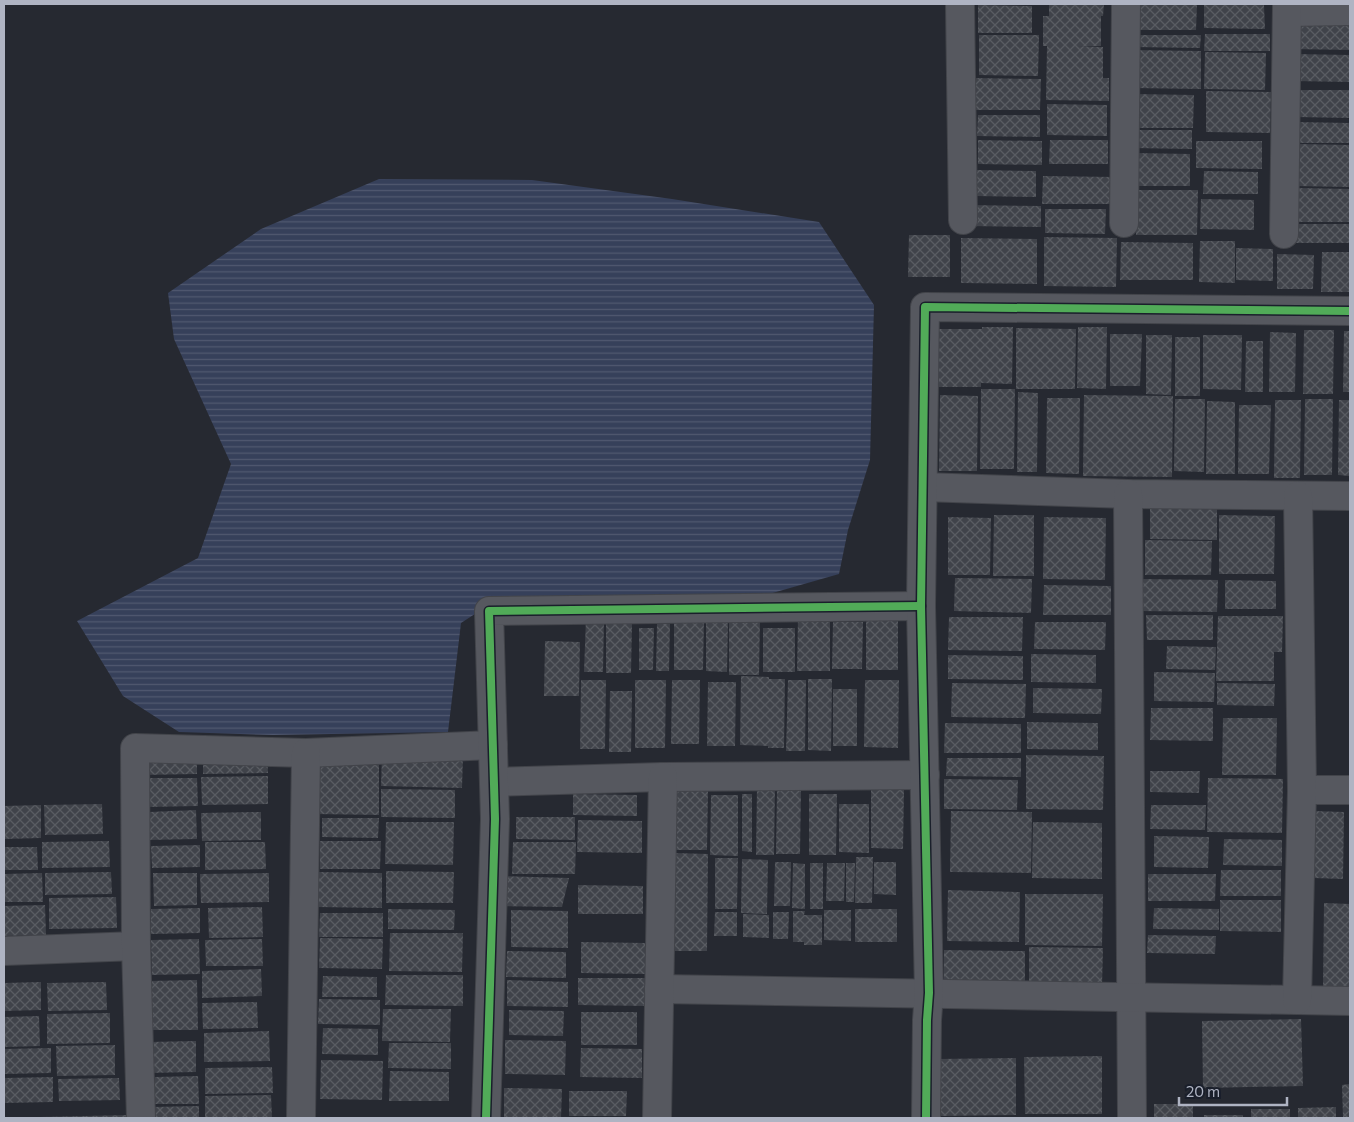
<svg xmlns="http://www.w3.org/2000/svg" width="1354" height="1122" font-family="Commissioner,sans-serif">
  <defs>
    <pattern id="water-rules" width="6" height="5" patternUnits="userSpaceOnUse" patternTransform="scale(1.25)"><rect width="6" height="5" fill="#36405a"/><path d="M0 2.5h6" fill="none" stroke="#515970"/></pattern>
    <pattern id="building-cross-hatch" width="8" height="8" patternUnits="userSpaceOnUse" patternTransform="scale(1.25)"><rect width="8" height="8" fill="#40434a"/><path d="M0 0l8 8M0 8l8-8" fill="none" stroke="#595c62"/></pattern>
  </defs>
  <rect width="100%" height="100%" fill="#262931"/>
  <path fill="url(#water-rules)" d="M379 179 532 180 672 199 819 222 874 305 870 460 848 530 839 574 745 601 498 599 461 623 448 732 273 735 179 732 123 696 77 621 198 558 231 464 174 339 168 293 261 229Z"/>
  <g fill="url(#building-cross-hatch)">
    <path d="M1049 4H1104L1103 16H1101V46L1078 47H1103V78H1109V101L1046 100 1047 46H1043V16H1049Z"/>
    <path d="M1138 4H1197L1196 30H1138Z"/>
    <path d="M1204 4 1264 5 1265 29 1204 28Z"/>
    <path d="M978 5 1032 6V33H978Z"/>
    <path d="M1290 23 1350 24V50L1290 49Z"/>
    <path d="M1205 34H1270V51H1204Z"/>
    <path d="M979 35H1039L1038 76 979 75Z"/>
    <path d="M1134 35H1201L1200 48 1133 47Z"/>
    <path d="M1133 50 1201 51V89L1133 88Z"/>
    <path d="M1205 52 1266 53 1265 90 1204 89Z"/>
    <path d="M1294 54 1350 55V82L1293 81Z"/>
    <path d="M972 78 1041 79 1040 110H971Z"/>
    <path d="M1297 90H1350V118L1296 117Z"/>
    <path d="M1206 91 1271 92 1270 133 1206 132Z"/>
    <path d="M1134 94 1194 95 1193 128H1134Z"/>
    <path d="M1047 104 1107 105V136L1047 135Z"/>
    <path d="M978 115H1040V137L977 136Z"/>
    <path d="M1295 122 1350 123V143H1294Z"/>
    <path d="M1133 130H1192V149L1133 148Z"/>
    <path d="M978 140 1042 141V165L978 164Z"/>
    <path d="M1050 140H1108V164H1049Z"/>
    <path d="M1196 141H1262V169L1196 168Z"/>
    <path d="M1297 144 1350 145V187L1296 186Z"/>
    <path d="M1134 153 1190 154V186H1134Z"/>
    <path d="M977 170 1036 171V197L976 196Z"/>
    <path d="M1204 171 1258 172V194H1203Z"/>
    <path d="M1043 176 1115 177V204H1042Z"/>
    <path d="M1296 188 1350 189V222H1296Z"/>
    <path d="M1137 190H1198L1197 235H1136Z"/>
    <path d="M1201 199 1254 200V230L1200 229Z"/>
    <path d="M969 205 1041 206V227L969 226Z"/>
    <path d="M1045 209H1106L1105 234 1045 233Z"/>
    <path d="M1294 224H1350V243H1293Z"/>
    <path d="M909 235H950V277H908Z"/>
    <path d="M1044 237 1117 238 1116 287 1044 286Z"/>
    <path d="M961 238 1037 239V284L961 283Z"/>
    <path d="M1200 241H1235V283L1199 282Z"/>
    <path d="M1121 242 1193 243V280H1120Z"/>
    <path d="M1236 248 1273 249V281L1236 280Z"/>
    <path d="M1322 252H1350V292H1321Z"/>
    <path d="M1277 254 1314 255 1313 289H1277Z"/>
    <path d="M982 327H1013L1012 384 981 383V387H931L932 329H982Z"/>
    <path d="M1078 327H1107L1106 389 1077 388Z"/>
    <path d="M1016 328 1076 329 1075 389H1016Z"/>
    <path d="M1304 330H1334L1333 394H1303Z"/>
    <path d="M1344 331H1350V392H1343Z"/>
    <path d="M1270 332 1296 333 1295 392H1269Z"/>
    <path d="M1110 334H1142L1140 386H1110Z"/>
    <path d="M1146 335H1172L1171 395 1146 394Z"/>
    <path d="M1203 335H1242L1241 390 1203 389Z"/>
    <rect x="1175" y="337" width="25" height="59"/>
    <path d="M1246 341H1263V392H1245Z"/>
    <path d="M981 389H1015L1014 469H980Z"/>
    <path d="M1018 392 1038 393 1037 472H1017Z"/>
    <path d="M940 395 978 396 977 471H939Z"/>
    <path d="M1084 395 1173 396 1172 477 1083 476Z"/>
    <path d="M1047 398H1080L1079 474 1046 473Z"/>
    <path d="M1175 399H1205L1204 472 1174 471Z"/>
    <path d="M1305 399H1333L1332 475H1304Z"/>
    <path d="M1275 400H1301L1300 478H1274Z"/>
    <path d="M1339 400H1350V476L1338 475Z"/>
    <path d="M1207 401 1235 402V474H1206Z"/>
    <path d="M1239 405H1271L1269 474H1238Z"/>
    <path d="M1150 504H1217V540L1150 539Z"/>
    <path d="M994 515H1034V576H993Z"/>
    <path d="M1219 515 1275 516 1274 574H1219Z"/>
    <path d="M948 517 991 518 990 575H948Z"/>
    <path d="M1044 517 1106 518 1105 580 1043 579Z"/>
    <path d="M1145 540 1212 541 1211 575H1145Z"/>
    <path d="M955 578 1032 579 1031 613 954 611Z"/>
    <path d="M1140 579 1218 580 1217 612 1140 611Z"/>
    <path d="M1225 580 1276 581V609H1225Z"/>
    <path d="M1044 585 1111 586V615H1043Z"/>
    <path d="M1146 615H1213V640H1147Z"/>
    <path d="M1218 616H1283L1282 652H1274V681H1216Z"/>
    <path d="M586 617 604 618 603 672H584Z"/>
    <path d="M949 617H1023L1022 651 948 650Z"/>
    <path d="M729 618 760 619 759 675H729Z"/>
    <path d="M798 618H830V671H797Z"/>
    <path d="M674 619H704L703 670H674Z"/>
    <rect x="866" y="619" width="32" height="51"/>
    <path d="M706 621H728L727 672 706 671Z"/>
    <path d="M606 622H632L631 673H606Z"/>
    <path d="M833 622H863L862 669H832Z"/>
    <path d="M1035 622H1106L1105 650 1034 649Z"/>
    <path d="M657 623 670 624 669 671H656Z"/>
    <path d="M639 628H654L653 670H639Z"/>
    <rect x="763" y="628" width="32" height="44"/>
    <path d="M545 641 580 642 579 696H544Z"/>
    <path d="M1167 646 1216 647 1215 670 1166 669Z"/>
    <path d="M1031 654 1096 655V683L1031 682Z"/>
    <path d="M948 655 1023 656V680L948 679Z"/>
    <path d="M1154 672 1215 673 1214 702 1154 701Z"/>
    <path d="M741 676 769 677V679H785L784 748H768V746L740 745Z"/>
    <path d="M808 679H832L831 751 808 750Z"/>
    <path d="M581 680H606L605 749H580Z"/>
    <path d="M635 680H666L665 748H635Z"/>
    <path d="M672 680H700L699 744H671Z"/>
    <path d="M788 680H806L805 751H786Z"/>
    <path d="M865 680H899L898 748 864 747Z"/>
    <path d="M708 682H736L735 746H707Z"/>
    <path d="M952 683 1026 684 1025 718 951 717Z"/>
    <path d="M1217 683 1275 684 1274 706 1217 705Z"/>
    <path d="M1033 688 1102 689 1101 714 1033 713Z"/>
    <rect x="833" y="689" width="24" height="57"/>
    <path d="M610 691H632L631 752H609Z"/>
    <path d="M1151 708H1213V741L1150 740Z"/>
    <path d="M1223 718H1277L1276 775H1222Z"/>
    <path d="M1027 722 1098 723V750L1027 749Z"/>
    <path d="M945 723 1021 724V753H944Z"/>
    <path d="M197 752V774L143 775V753Z"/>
    <path d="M267 754 268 773 203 774V755Z"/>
    <path d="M315 754H379V815L314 814Z"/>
    <path d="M382 754 463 755 462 788 381 786Z"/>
    <path d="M1026 755 1104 756 1103 810 1026 809Z"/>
    <path d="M947 758H1021V777L946 776Z"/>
    <path d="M1150 771H1200L1199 793 1150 792Z"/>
    <path d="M268 776V804L202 805 201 777Z"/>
    <path d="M146 778H197L198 806 147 807Z"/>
    <path d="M1208 778 1283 779 1282 833 1207 832Z"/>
    <path d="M944 779 1018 780 1017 810 944 809Z"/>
    <path d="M757 787H775L774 855H756Z"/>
    <path d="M381 789 455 790V818L381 817Z"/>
    <path d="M777 789 801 790 800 854H776Z"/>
    <path d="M871 789 904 790 903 849 871 848Z"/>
    <path d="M675 791H708L707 850H674Z"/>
    <path d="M573 794 637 795V816L573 815Z"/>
    <path d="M742 794H752V852L742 851Z"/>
    <path d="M809 794H837L836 855H809Z"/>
    <path d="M711 795H738V856L710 855Z"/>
    <path d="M102 804 103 834 45 835 44 805Z"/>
    <path d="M839 804H869V853L839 852Z"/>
    <path d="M41 805V838L4 839V806Z"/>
    <path d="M1151 805H1206L1205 830 1150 829Z"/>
    <path d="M196 810 197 839 150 840 149 812Z"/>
    <path d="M951 811 1032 812 1031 873 950 872Z"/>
    <path d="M1314 811 1344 812 1343 879 1314 878Z"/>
    <path d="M261 812V840L202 841 201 813Z"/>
    <path d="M516 817H575V840L516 839Z"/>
    <path d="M322 818H379L378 838 322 837Z"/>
    <path d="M578 820 642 821V853L577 852Z"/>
    <path d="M386 822H454L453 865 385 864Z"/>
    <path d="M1033 822 1102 823V879L1032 878Z"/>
    <path d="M1154 836 1209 837 1208 868 1154 867Z"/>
    <path d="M1224 839 1282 840V866L1223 865Z"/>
    <path d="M109 841 110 867 42 868V842Z"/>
    <path d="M320 841H381L380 869H320Z"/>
    <path d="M205 842H265L266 869 205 870Z"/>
    <path d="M513 842H576L575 874H512Z"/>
    <path d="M200 845V867L152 868 151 846Z"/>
    <path d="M4 847H37L38 870H4Z"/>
    <path d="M674 853 708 854 707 951H673Z"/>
    <path d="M856 857H873L872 903H855Z"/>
    <path d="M715 858H738L737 909H715Z"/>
    <path d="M742 859 768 860 767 914 741 913Z"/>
    <path d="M775 862H791L790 906H774Z"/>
    <path d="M874 862H896V895L874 894Z"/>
    <path d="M793 863 805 864V909L792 908Z"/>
    <rect x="810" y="863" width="13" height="46"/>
    <path d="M827 863H845L844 901H826Z"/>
    <path d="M846 863H855L854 902H846Z"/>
    <path d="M1221 870H1281V896H1220Z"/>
    <path d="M386 871 454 872 453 903H386Z"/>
    <path d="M111 872 112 894 45 895V873Z"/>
    <path d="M318 872 382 873V908L317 907Z"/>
    <path d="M42 873 43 902H4V874Z"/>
    <path d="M153 873H197V905L154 906Z"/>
    <path d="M269 873V902L201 903 200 874Z"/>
    <path d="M1148 874H1216L1215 901H1148Z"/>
    <path d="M501 876 569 878 562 907 500 906Z"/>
    <path d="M578 885 643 886V914H578Z"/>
    <path d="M948 890 1020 892 1019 942 947 941Z"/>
    <path d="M1025 894H1103L1102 946 1025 945Z"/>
    <path d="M116 897 117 928 49 929V898Z"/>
    <path d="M1220 900H1281V932L1220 931Z"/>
    <path d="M1324 903 1350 904V989L1323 988Z"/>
    <path d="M45 905 46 935 4 936V906Z"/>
    <path d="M262 907 263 937 209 938 208 908Z"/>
    <path d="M200 908V933L151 934V909Z"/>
    <path d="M1154 908 1219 909V930L1153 929Z"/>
    <path d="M388 909 455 910 454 930 388 929Z"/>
    <rect x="855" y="909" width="42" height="33"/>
    <path d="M511 910 568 911V948L511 947Z"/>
    <path d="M824 910H851V941L824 940Z"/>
    <path d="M793 911H805L804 915H822V945H804V942H793Z"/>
    <path d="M715 912H737V936H714Z"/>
    <path d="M773 912H789L788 939H773Z"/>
    <path d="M320 913H383V937H319Z"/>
    <path d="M743 914 769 915V938L743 937Z"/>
    <path d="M390 933H463L462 972 389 971Z"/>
    <path d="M1148 935 1216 936 1215 954 1147 953Z"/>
    <path d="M320 938 383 939 382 969 319 968Z"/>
    <path d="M199 939 200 974 152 975 151 940Z"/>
    <path d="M262 939 263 966H206L205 940Z"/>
    <path d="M581 942 645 943V974L581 973Z"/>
    <path d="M1029 947 1103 948 1102 986 1029 985Z"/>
    <path d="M944 950 1025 951V985L944 983Z"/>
    <path d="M507 951 566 952V978L506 977Z"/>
    <path d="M261 969 262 996 202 998V971Z"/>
    <path d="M386 975H463V1006L385 1005Z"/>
    <path d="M323 976 377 977V997H322Z"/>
    <path d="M578 978H647L646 1006 578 1005Z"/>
    <path d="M197 980 198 1030H147L146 981Z"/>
    <path d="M507 980 568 982V1007L507 1006Z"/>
    <path d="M41 982V1010L4 1011V983Z"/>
    <path d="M106 982 107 1010 48 1011 47 983Z"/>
    <path d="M319 999 380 1000V1025L318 1024Z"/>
    <path d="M257 1002 258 1028 203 1029 202 1003Z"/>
    <path d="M383 1009H451L450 1042 382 1041Z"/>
    <path d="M509 1010 564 1011 563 1036 509 1035Z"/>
    <rect x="581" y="1012" width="56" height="33"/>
    <path d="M110 1013V1043L47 1044V1014Z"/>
    <path d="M39 1016 40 1046 4 1047V1017Z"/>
    <path d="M1301 1019 1303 1086 1203 1088 1202 1021Z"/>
    <path d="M323 1028 378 1029V1055L322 1054Z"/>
    <path d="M269 1031 270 1061 204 1062V1033Z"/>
    <path d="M505 1040 566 1041 565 1075 505 1074Z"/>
    <path d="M196 1041V1072L148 1073V1042Z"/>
    <path d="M389 1043H451V1069L388 1068Z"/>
    <path d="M115 1045V1075L57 1076 56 1046Z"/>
    <path d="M51 1048V1073L4 1074V1049Z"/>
    <path d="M581 1048 642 1049V1078L580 1077Z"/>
    <path d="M1102 1056V1114H1025L1024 1057Z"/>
    <path d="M1016 1058V1115L939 1116 938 1059Z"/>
    <path d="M321 1060 383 1061 382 1100 320 1099Z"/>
    <path d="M272 1067 273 1093 205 1094V1068Z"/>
    <path d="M390 1071 449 1072V1101H389Z"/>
    <path d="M198 1076 199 1104H155V1077Z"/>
    <path d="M53 1077V1102L4 1103V1078Z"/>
    <path d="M119 1078 120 1100 59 1101 58 1079Z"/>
    <path d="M1350 1084V1118H1343L1342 1085Z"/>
    <path d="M504 1088 562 1089 561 1118H504Z"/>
    <path d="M569 1091H627L626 1116H569Z"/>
    <path d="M271 1095 272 1118H205V1096Z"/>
    <rect x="1154" y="1104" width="39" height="14"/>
    <path d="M199 1106V1118H152L151 1107Z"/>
    <path d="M1336 1107V1118H1298V1108Z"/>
    <rect x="1251" y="1109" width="39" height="9"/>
    <path d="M130 1115V1118H40V1117Z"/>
    <rect x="1204" y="1115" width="39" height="3"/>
  </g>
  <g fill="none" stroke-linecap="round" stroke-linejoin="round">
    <g stroke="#42444a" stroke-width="30">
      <g id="minor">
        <path d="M960 4 963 220"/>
        <path d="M1287 12 1350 11"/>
        <path d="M1124 223 1126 4"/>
        <path d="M1284 234 1287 4"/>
        <path d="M923 487 1128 494 1350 496"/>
        <path d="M1128 494 1132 1118"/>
        <path d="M494 782 663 777 925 775"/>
        <path d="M1302 790H1350"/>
        <path d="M4 951 136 946"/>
        <path d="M659 989 1350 1001"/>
        <path d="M1297 1000 1302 790 1298 496"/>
        <path d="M141 1118 136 946 135 748 306 753 493 745"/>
        <path d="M301 1118 306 753"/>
        <path d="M486 1118 495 819 489 611 921 606"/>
        <path d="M657 1118 663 777"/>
        <path d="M926 1118 927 1020 929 993 921 606 925 307 1350 311"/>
      </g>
    </g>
    <use href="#minor" stroke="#56585f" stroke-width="28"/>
    <g stroke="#1a1f2b" stroke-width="11">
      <g id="cycleway">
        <path d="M486 1118 495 819 489 611 921 606"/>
        <path d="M926 1118 927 1020 929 993 921 606 925 307 1350 311"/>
      </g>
    </g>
    <use href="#cycleway" stroke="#51ab58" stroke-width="8"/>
  </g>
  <rect width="1354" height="1122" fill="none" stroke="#afb4c3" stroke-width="10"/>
  <path d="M1179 1097v8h108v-8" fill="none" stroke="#afb4c3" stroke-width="2.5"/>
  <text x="1186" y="1097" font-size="15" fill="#afb4c3" stroke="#1a1f2b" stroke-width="4" paint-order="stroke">20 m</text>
</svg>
